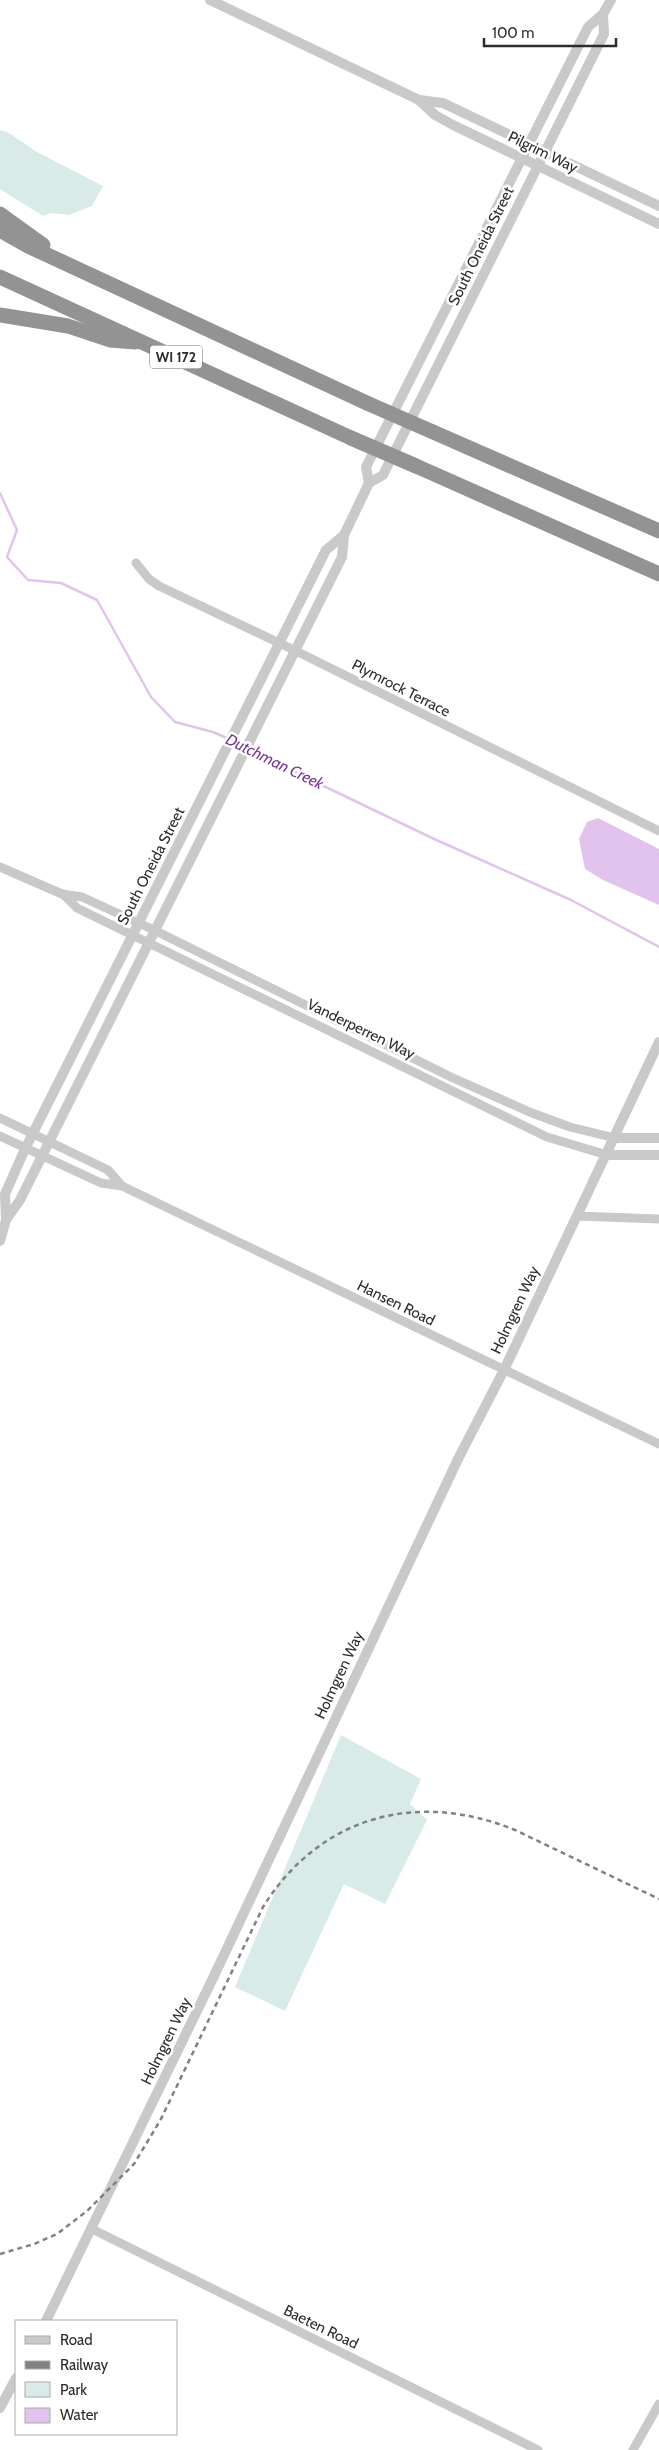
<svg xmlns="http://www.w3.org/2000/svg" width="659" height="2450" font-family="Cabin,sans-serif">
  <rect width="100%" height="100%" fill="#fff"/>
  <g fill="#d8ebe8">
    <path d="M0 130 9 133 37 152 103 186 92 206 69 215 51 213 43 216 0 189Z"/>
    <path d="M341 1735 421 1779 410 1804 427 1820 385 1904 344 1884 285 2011 235 1987Z"/>
  </g>
  <path fill="#e2c3ed" d="M598 818 659 849V905L603 880 585 869 579 839 587 822Z"/>
  <g fill="none" stroke-linecap="round" stroke-linejoin="round">
    <g stroke="#e2c3ed" stroke-width="2.5">
      <path d="M0 493 17 530 7 557 28 580 61 583 97 600 151 697 175 722 213 732 229 739"/>
      <path d="M234 741 245 746"/>
      <path d="M250 748 276 763 432 838 571 900 659 947"/>
    </g>
    <g stroke="#c9c9c9" stroke-width="9">
      <path d="M136 563 149 579 159 586 294 650 659 831"/>
      <path d="M0 867 62 894 82 897 154 930 453 1078 532 1113 570 1127 615 1138"/>
      <path d="M63 894 77 908 547 1137 607 1155"/>
      <path d="M0 1118 108 1170 122 1186"/>
      <path d="M0 1136 101 1183 122 1186 659 1444"/>
      <path d="M577 1216 659 1219"/>
      <path d="M92 2229 538 2450"/>
      <path d="M633 2450 659 2404"/>
    </g>
    <g stroke="#c9c9c9" stroke-width="10">
      <path d="M210 0 419 100 435 115 453 125 659 224"/>
      <path d="M419 100 443 103 659 206"/>
      <path d="M369 483 366 467 588 27 603 14 611 0"/>
      <path d="M615 1138H659"/>
      <path d="M607 1155H659"/>
      <path d="M6 1220 20 1200 342 557 344 535 369 483 383 475 604 34 603 14"/>
      <path d="M0 1241 6 1220 5 1194 25 1149 326 550 344 535"/>
      <path d="M46 2321 214 1976 459 1457 504 1370 659 1042"/>
      <path d="M0 2408 16 2378"/>
    </g>
    <g stroke="#939393" stroke-width="15">
      <path d="M0 214 43 245"/>
      <path d="M0 230 28 246 369 404"/>
      <path d="M0 277 351 438"/>
      <path d="M0 315 68 326 110 340 135 342"/>
      <path d="M433 432 659 531"/>
      <path d="M416 466 659 574"/>
    </g>
    <path stroke="#818181" stroke-width="2.5" stroke-dasharray="5 4" stroke-linecap="butt" d="M0 2254 34 2244 57 2234 87 2211 134 2164 161 2119 263 1907C320 1816 417 1790 515 1830L659 1899"/>
    <g stroke="#939393" stroke-width="15">
      <path d="M369 404 433 432"/>
      <path d="M351 438 416 466"/>
    </g>
  </g>
  <g text-anchor="middle" stroke-width="5" stroke-linejoin="round" paint-order="stroke">
    <rect fill="#fff" stroke="#6b6b6b" stroke-width="1" x="150" y="345.5" width="52" height="23" rx="4"/>
    <g font-size="14" font-weight="bold" fill="#2c2c2c">
      <text x="176" y="362">WI 172</text>
    </g>
    <g font-size="15" fill="#2c2c2c" stroke="#fff">
      <text transform="translate(543 152) rotate(26)" y="5">Pilgrim Way</text>
      <text transform="translate(481 246) rotate(-64)" y="5">South Oneida Street</text>
      <text transform="translate(401 688) rotate(27)" y="5">Plymrock Terrace</text>
      <text transform="translate(151 866) rotate(-63)" y="5">South Oneida Street</text>
      <text transform="translate(361 1029) rotate(26)" y="5">Vanderperren Way</text>
      <text transform="translate(396 1303) rotate(26)" y="5">Hansen Road</text>
      <text transform="translate(515 1310) rotate(-65)" y="5">Holmgren Way</text>
      <text transform="translate(339 1675) rotate(-65)" y="5">Holmgren Way</text>
      <text transform="translate(166 2041) rotate(-64)" y="5">Holmgren Way</text>
      <text transform="translate(321 2327) rotate(26)" y="5">Baeten Road</text>
    </g>
    <g font-size="16" font-style="italic" fill="#7a3693" stroke="#fff">
      <text transform="translate(275 761) rotate(26)" y="6">Dutchman Creek</text>
    </g>
  </g>
  <rect x="15" y="2320" width="162" height="115" fill="#ffffff" stroke="#ababab"/>
  <rect x="25" y="2336" width="25" height="8" fill="#c9c9c9" stroke="#ababab"/>
  <text x="60" y="2345" font-size="15" fill="#2c2c2c">Road</text>
  <rect x="25" y="2361" width="25" height="8" fill="#818181" stroke="#ababab"/>
  <text x="60" y="2370" font-size="15" fill="#2c2c2c">Railway</text>
  <rect x="25" y="2382" width="25" height="15" fill="#d8ebe8" stroke="#ababab"/>
  <text x="60" y="2395" font-size="15" fill="#2c2c2c">Park</text>
  <rect x="25" y="2408" width="25" height="15" fill="#e2c3ed" stroke="#ababab"/>
  <text x="60" y="2420" font-size="15" fill="#2c2c2c">Water</text>
  <path d="M484 38v8h132v-8" fill="none" stroke="#2c2c2c" stroke-width="2.5"/>
  <text x="492" y="38" font-size="15" fill="#2c2c2c" stroke="#ffffff" stroke-width="4" paint-order="stroke">100 m</text>
</svg>
